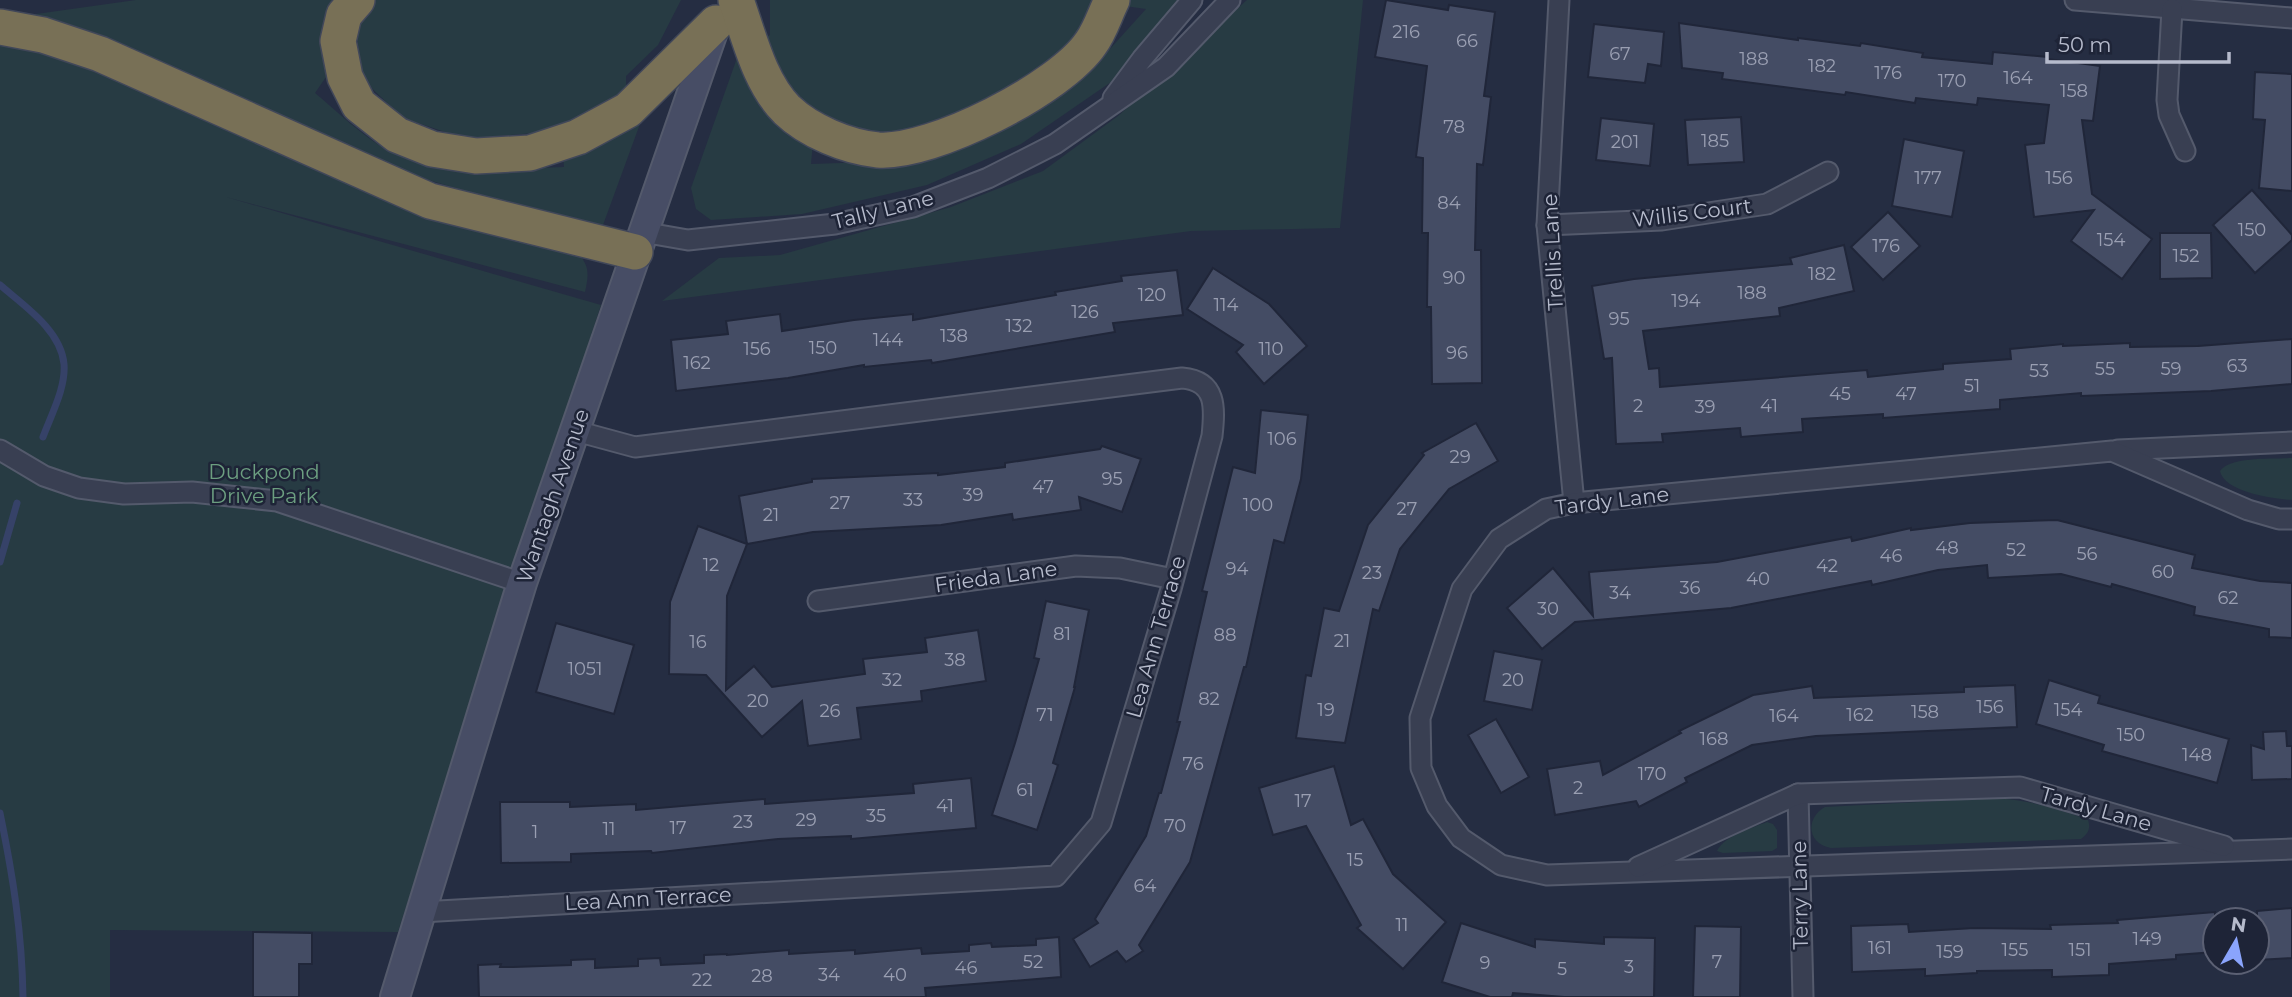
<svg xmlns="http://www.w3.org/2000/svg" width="2292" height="997" font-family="Montserrat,sans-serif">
  <rect width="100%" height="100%" fill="#252d42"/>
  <g fill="#273b43">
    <path d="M136 0H337C317 25 321 47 326 77L315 93C334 109 353 127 373 141 427 180 502 169 564 167L563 155 644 113 603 225 596 229 418 177 171 66 29 15Z"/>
    <path d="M371 0H681L658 45 626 76V89L597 110 545 132 466 139 403 118 362 79 356 28Z"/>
    <path d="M770 0H1098L1073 50 1004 94 902 136 858 133 803 102 778 74 763 39 770 35Z"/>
    <path d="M1126 0H1177L1114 80 1021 144 927 185 802 214 711 220 696 209 691 188 737 58 773 119 813 142 811 164 902 161 1003 126 1090 71 1146 9 1125 6Z"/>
    <path d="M1247 0H1363L1340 228 1191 231 662 301 719 258 780 255 951 207 1043 171 1118 116Z"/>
    <path d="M0 43 94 63 575 251C590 264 589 274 585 292L226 197 601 305 398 932 110 930V997H0Z"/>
    <path d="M2292 458V500C2274 499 2224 492 2220 471 2230 456 2274 459 2292 458Z"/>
    <path d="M1995 798C2028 800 2057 808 2088 820 2091 829 2088 833 2081 839L1831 848C1807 844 1805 818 1825 807Z"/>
    <path d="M1767 822 1773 824 1777 830V848L1772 851 1723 853 1717 851C1724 836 1752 828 1767 822Z"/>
  </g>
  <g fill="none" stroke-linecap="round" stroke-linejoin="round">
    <g stroke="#364268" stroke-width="7">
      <path d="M0 285C23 305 61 330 64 364 66 388 51 415 43 437"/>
      <path d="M0 562 17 503"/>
      <path d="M0 813C13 876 22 933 23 997"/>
    </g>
  </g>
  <g fill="#444c64" stroke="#202639" stroke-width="2">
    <path d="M1386 0 1448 10 1449 5 1495 12 1484 96 1491 97 1483 165 1477 164 1475 250H1481L1482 383 1432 384 1431 307H1427L1428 233H1422L1423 158 1416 157 1427 66 1375 57Z"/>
    <path d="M1679 23 1798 40V38L1860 46 1861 43 1923 53 1922 57 1992 64 1993 52 2048 57V59L2100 66 2093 121 2082 120 2092 194 2152 239 2122 279 2071 241 2094 210 2034 217 2025 145 2044 143 2049 105 1978 98 1977 105 1916 98 1915 103 1846 92 1845 95 1722 79 1723 73 1682 68Z"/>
    <path d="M1594 24 1664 32 1661 66 1648 64 1645 83 1588 77Z"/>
    <path d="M2255 72 2292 74V191L2259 188 2265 120 2253 119Z"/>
    <path d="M1741 117 1744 162 1688 165 1685 120Z"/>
    <path d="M1601 118 1654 124 1650 166 1596 160Z"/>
    <path d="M1904 139 1964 151 1952 217 1892 206Z"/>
    <path d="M2252 190 2292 235V240L2255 273 2213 225Z"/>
    <path d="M1888 212 1920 246 1883 280 1851 247Z"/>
    <path d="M2160 233H2211L2212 278 2160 279Z"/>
    <path d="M1844 245 1854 291 1779 308 1780 316 1643 331 1649 369 1659 368 1660 387 1867 370 1868 377 1943 369V364L2011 359 2010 349 2063 344V346L2130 343V347L2198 346 2292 339V384L2211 391 2081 396V393L2000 400V409L1883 418V414L1802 419 1803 432 1741 437 1740 428 1662 434 1663 442 1616 444 1612 358 1604 359 1592 286 1634 279 1792 264 1790 258Z"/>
    <path d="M1213 268 1269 304 1307 346 1264 384 1236 352 1243 345 1187 309Z"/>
    <path d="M1177 270 1183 315 1113 323 1115 332 932 363 931 360 864 367V365L788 378 676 391 671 340 728 334 726 321 780 314 782 331 854 320 913 314V320L1056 295 1055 292 1122 281 1121 276Z"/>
    <path d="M1261 410 1308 415 1301 479 1284 543 1274 540 1246 667H1244L1190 862 1139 945 1143 951 1126 962 1117 951 1090 967 1073 939 1098 923 1095 919 1146 836 1159 793H1161L1180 722H1177L1207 592 1202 591 1233 467 1255 473Z"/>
    <path d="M1476 423 1498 461 1449 489 1400 549 1379 611 1373 609 1345 743 1296 738 1306 675 1311 676 1324 608 1339 611 1368 525 1424 455 1422 453Z"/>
    <path d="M1102 446 1141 459 1122 512 1079 497 1081 510 1013 520 1012 514 941 525 813 532 747 544 739 496 812 482V479L938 473V475L1005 467V463L1100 449Z"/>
    <path d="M2057 520 2195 555 2192 568 2260 581 2292 583V638L2269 637V629L2194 615 2195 607 2112 584 2111 587 2061 574 1988 578 1987 565 1938 570 1872 585 1871 581 1731 608 1575 622 1542 649 1507 608 1553 568 1593 616 1589 572 1717 562 1851 537 1852 541 1911 528V530L1970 523Z"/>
    <path d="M698 526 747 544 727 596 726 690 754 666 772 687 865 674 863 659 927 652 925 638 978 630 986 681 921 691 922 701 857 708 861 739 808 746 802 701 762 737 706 675 669 674 670 602Z"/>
    <path d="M1046 601 1089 610 1074 687H1075L1053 763 1058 765 1037 830 992 815 1015 743 1039 659 1034 658Z"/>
    <path d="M556 623 634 645 614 714 536 692Z"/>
    <path d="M1494 651 1542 660 1532 710 1484 701Z"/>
    <path d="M2049 680 2100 696 2098 703 2229 739 2217 783 2102 751 2104 745 2036 724Z"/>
    <path d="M2015 685 2017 727 1816 736 1752 745 1685 778 1687 782 1639 807 1636 801 1555 815 1547 769 1600 761 1603 775 1681 733 1679 731 1753 695 1812 686 1814 698 1964 692V687Z"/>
    <path d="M1496 719 1529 777 1501 793 1468 735Z"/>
    <path d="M2286 731 2287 746H2292V779L2252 780 2251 745 2264 749 2263 732Z"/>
    <path d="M1334 766 1351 825 1363 819 1393 874 1446 922 1403 969 1357 928 1361 925 1306 826 1273 835 1259 788Z"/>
    <path d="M971 778 976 828 851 839V836L778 839 652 853 651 851 571 854V862L501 863 500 802H570V807L636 804V810L765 799V804L914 793 913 784Z"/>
    <path d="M2292 908V958L2257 960V911Z"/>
    <path d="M2215 912V952L2176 955V959L2109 964V975L2052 977V970L1977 971V973L1925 976V969L1852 972 1851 926 1908 924 1909 932 1974 928 2051 929 2050 925 2118 923 2117 920Z"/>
    <path d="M1461 923 1535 947V939L1604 944V937L1655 938 1654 997H1564L1513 993 1512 997H1490L1442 982Z"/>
    <path d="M1695 926 1741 927 1740 997H1693Z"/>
    <path d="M253 932 312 933V964H299V997H253Z"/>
    <path d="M1059 937 1061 977 925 988 926 997H479L478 965 501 964 500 967H513L571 965V960L595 959V968L638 966V959L660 958 661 965 704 963V955L727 954V955L789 950V954L855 950V954L921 948 922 954 969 951V945L991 943 992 947 1036 945V939Z"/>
  </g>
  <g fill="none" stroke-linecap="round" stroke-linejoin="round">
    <g stroke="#545a6c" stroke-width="23">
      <g id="street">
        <path d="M1559 0 1547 225 1574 503"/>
        <path d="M2075 0 2292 18"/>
        <path d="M2172 9 2167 100 2169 115 2185 151"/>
        <path d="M1113 98 1142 59 1192 0"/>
        <path d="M1547 225 1662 220 1767 204 1828 172"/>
        <path d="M642 232 688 240 835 224 913 207 988 178 1055 144 1166 67 1230 0"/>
        <path d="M0 450 44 476 79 488 124 494 192 492 277 501 522 583"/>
        <path d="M2118 450 2292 442"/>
        <path d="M2292 519H2279L2248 510 2112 451 1574 503 1546 509 1499 539 1462 589 1420 718 1421 768 1437 806 1461 838 1501 865 1547 875 2292 849"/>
        <path d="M818 601 1076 566 1120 568 1173 579"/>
        <path d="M1798 794 1803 997"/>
        <path d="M1638 867 1798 794 2020 787 2224 846"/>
        <path d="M421 912 1056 876 1101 823 1171 589 1212 436C1215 408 1217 381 1182 378L635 447 576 431"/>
      </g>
    </g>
    <g stroke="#545a6c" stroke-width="32">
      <path id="secondary" d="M395 997 522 583 715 26"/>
    </g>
    <g stroke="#414759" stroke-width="38">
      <g id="highway">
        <path d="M357 0 344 15 338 41 345 77 359 105 397 135 432 149 476 156 530 153 578 137 628 110 716 23"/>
        <path d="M736 0C749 36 759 82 787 110 809 131 847 147 878 150 932 154 1061 88 1091 43 1100 31 1105 14 1112 0"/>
        <path d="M0 27 43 35 100 54 430 201 635 252"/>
      </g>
    </g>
    <use href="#street" stroke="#393f52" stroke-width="19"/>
    <use href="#secondary" stroke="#474d65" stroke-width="28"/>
    <use href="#highway" stroke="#787056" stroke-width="35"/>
  </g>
  <g text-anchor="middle" stroke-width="5" stroke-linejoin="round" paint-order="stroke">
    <g font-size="18" fill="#9a9fb2">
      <text x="1406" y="38">216</text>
      <text x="1467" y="47">66</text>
      <text x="1620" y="60">67</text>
      <text x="1754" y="65">188</text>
      <text x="1822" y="72">182</text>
      <text x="1888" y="79">176</text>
      <text x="2018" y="84">164</text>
      <text x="1952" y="87">170</text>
      <text x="2074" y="97">158</text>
      <text x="1454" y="133">78</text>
      <text x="1715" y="147">185</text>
      <text x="1625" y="148">201</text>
      <text x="1928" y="184">177</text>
      <text x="2059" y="184">156</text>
      <text x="1449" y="209">84</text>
      <text x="2252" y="236">150</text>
      <text x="2111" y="246">154</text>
      <text x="1886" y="252">176</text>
      <text x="2186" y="262">152</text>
      <text x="1822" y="280">182</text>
      <text x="1454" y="284">90</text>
      <text x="1752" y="299">188</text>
      <text x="1152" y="301">120</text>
      <text x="1686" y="307">194</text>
      <text x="1226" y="311">114</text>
      <text x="1085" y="318">126</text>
      <text x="1619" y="325">95</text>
      <text x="1019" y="332">132</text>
      <text x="954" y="342">138</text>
      <text x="888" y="346">144</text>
      <text x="823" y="354">150</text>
      <text x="757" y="355">156</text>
      <text x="1271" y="355">110</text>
      <text x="1457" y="359">96</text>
      <text x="697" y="369">162</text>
      <text x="2237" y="372">63</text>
      <text x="2105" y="375">55</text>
      <text x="2171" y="375">59</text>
      <text x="2039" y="377">53</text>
      <text x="1972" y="392">51</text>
      <text x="1840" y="400">45</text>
      <text x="1906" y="400">47</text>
      <text x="1638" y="412">2</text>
      <text x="1769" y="412">41</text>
      <text x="1705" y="413">39</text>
      <text x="1282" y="445">106</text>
      <text x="1460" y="463">29</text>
      <text x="1112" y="485">95</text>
      <text x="1043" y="493">47</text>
      <text x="973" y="501">39</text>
      <text x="913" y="506">33</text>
      <text x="840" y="509">27</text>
      <text x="1258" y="511">100</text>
      <text x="1407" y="515">27</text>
      <text x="771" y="521">21</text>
      <text x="1947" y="554">48</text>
      <text x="2016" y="556">52</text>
      <text x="2087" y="560">56</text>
      <text x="1891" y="562">46</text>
      <text x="711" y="571">12</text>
      <text x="1827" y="572">42</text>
      <text x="1237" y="575">94</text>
      <text x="2163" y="578">60</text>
      <text x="1372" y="579">23</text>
      <text x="1758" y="585">40</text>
      <text x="1690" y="594">36</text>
      <text x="1620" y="599">34</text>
      <text x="2228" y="604">62</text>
      <text x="1548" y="615">30</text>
      <text x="1062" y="640">81</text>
      <text x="1225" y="641">88</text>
      <text x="1342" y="647">21</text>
      <text x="698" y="648">16</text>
      <text x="955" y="666">38</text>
      <text x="585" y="675">1051</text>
      <text x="892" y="686">32</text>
      <text x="1513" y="686">20</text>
      <text x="1209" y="705">82</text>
      <text x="758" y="707">20</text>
      <text x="1990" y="713">156</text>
      <text x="1326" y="716">19</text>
      <text x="2068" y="716">154</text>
      <text x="830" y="717">26</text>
      <text x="1925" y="718">158</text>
      <text x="1045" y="721">71</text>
      <text x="1860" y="721">162</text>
      <text x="1784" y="722">164</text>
      <text x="2131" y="741">150</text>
      <text x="1714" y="745">168</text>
      <text x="2197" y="761">148</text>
      <text x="1193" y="770">76</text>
      <text x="1652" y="780">170</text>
      <text x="1578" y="794">2</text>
      <text x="1025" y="796">61</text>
      <text x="1303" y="807">17</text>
      <text x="945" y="812">41</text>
      <text x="876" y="822">35</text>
      <text x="806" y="826">29</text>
      <text x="743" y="828">23</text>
      <text x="1175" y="832">70</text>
      <text x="678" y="834">17</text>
      <text x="609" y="835">11</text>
      <text x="535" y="838">1</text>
      <text x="1355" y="866">15</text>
      <text x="1145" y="892">64</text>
      <text x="1402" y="931">11</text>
      <text x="2147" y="945">149</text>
      <text x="1880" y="954">161</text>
      <text x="2015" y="956">155</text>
      <text x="2080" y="956">151</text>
      <text x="1950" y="958">159</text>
      <text x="1033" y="968">52</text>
      <text x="1717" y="968">7</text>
      <text x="1485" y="969">9</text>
      <text x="1629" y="973">3</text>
      <text x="966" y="974">46</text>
      <text x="1562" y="975">5</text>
      <text x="829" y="981">34</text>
      <text x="895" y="981">40</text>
      <text x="762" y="982">28</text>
      <text x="702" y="986">22</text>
    </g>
    <g font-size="21" fill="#b6bbcc" stroke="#1e2437">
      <text transform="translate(883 210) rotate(-14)" y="7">Tally Lane</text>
      <text transform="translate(1692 213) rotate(-7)" y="7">Willis Court</text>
      <text transform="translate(1553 252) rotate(-93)" y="7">Trellis Lane</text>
      <text transform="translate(553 496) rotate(-71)" y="7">Wantagh Avenue</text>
      <text transform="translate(1612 501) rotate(-7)" y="7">Tardy Lane</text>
      <text transform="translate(996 577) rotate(-8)" y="7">Frieda Lane</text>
      <text transform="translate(1156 637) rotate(-74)" y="7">Lea Ann Terrace</text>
      <text transform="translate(2096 809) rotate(16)" y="7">Tardy Lane</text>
      <text transform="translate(1800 895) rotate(-91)" y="7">Terry Lane</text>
      <text transform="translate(648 899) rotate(-3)" y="7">Lea Ann Terrace</text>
    </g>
    <g font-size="21" fill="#6c9e80" stroke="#1e2437">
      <text x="264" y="479">Duckpond<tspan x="264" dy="24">Drive Park</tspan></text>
    </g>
  </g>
  <g transform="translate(2236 941) rotate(9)"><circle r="33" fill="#1e2437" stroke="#5b6073" stroke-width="2"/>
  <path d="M0-5L12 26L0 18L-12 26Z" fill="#8aa4fc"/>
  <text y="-10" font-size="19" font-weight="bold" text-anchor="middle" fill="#b6bbcc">N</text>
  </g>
  <path d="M2047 52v10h182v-10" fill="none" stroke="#b6bbcc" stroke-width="3.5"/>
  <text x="2058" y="52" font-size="21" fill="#b6bbcc" stroke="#1e2437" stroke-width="5" paint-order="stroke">50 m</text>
</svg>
